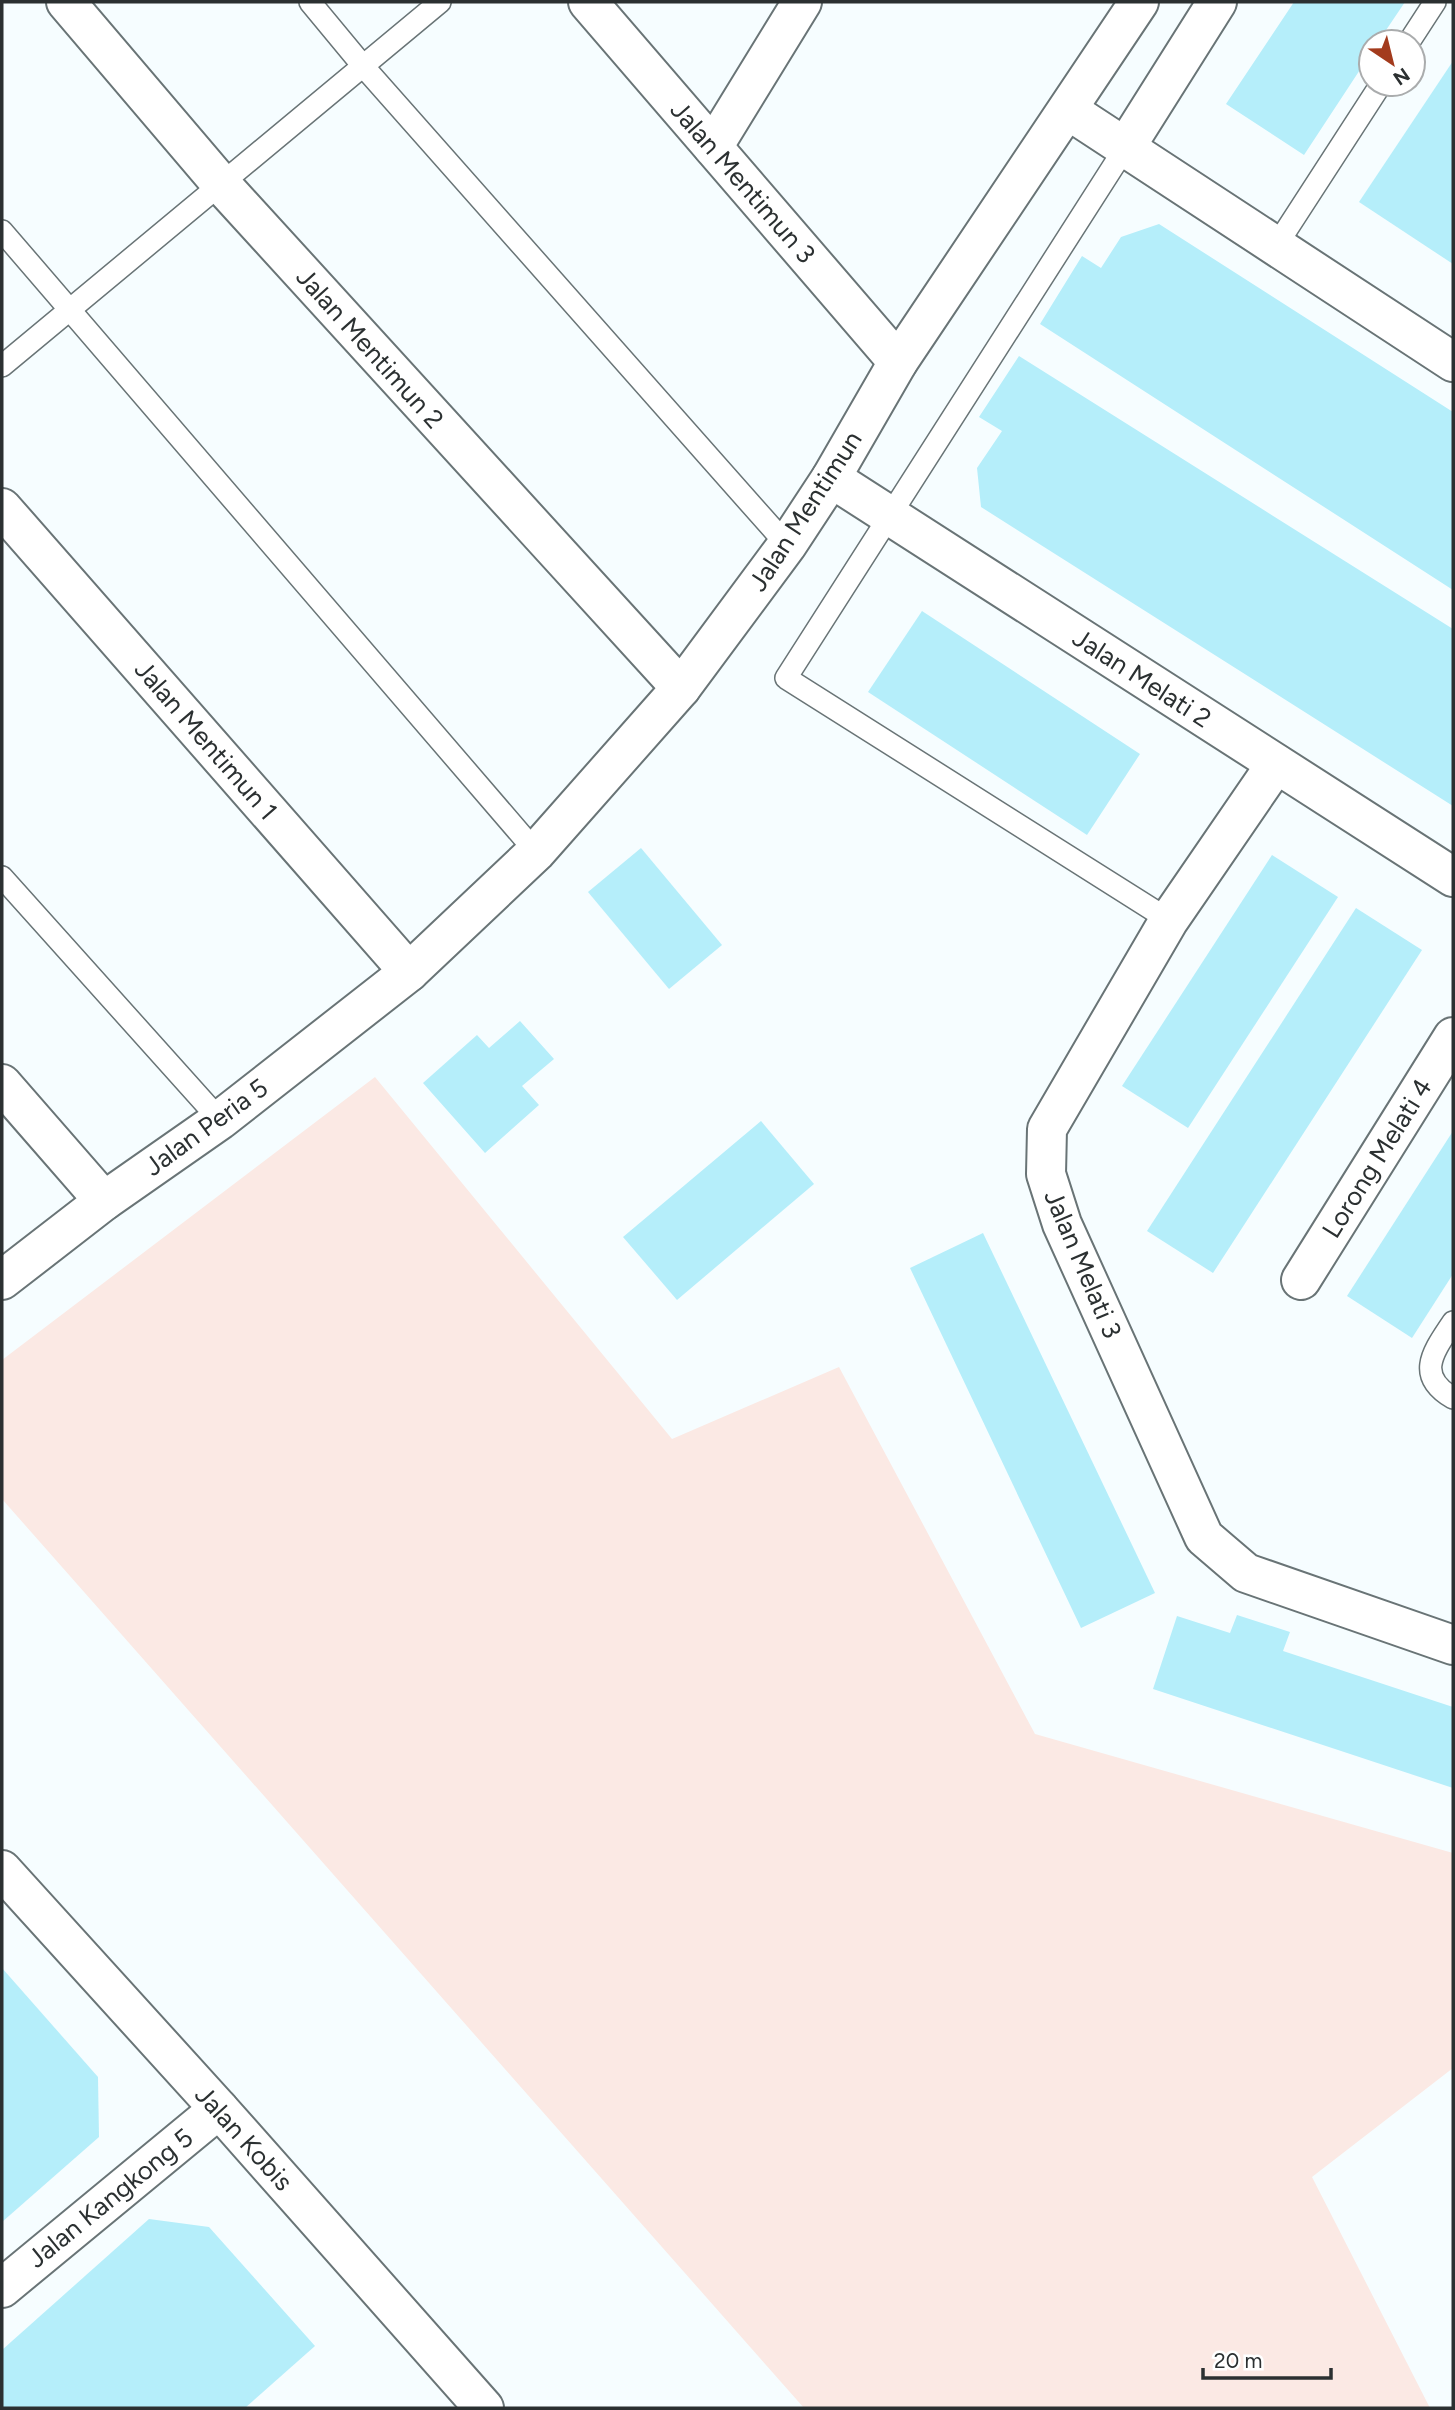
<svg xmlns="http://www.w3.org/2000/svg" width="1455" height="2410" font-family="Figtree,sans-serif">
  <rect width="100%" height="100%" fill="#f6fdff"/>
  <path fill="#fbe9e4" d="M375 1077 672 1439 839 1367 1035 1734 1453 1853V2068L1312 2177 1430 2408H804L2 1499V1360Z"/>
  <g fill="#b5eefa">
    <path d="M1294 2H1405L1378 42H1371V53L1304 155 1226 104Z"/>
    <path d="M1453 61V264L1359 202Z"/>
    <path d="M1159 224 1453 412V590L1040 324 1082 256 1101 268 1121 237Z"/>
    <path d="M1019 356 1453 629V806L981 507 977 468 1002 431 979 417Z"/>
    <path d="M922 611 1140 754 1087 835 868 692Z"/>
    <path d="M641 848 722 945 669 989 588 892Z"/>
    <path d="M1272 855 1338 897 1188 1128 1122 1086Z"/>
    <path d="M1356 908 1422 950 1213 1273 1147 1231Z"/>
    <path d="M520 1021 554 1059 522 1086 539 1105 485 1153 423 1083 477 1035 489 1048Z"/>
    <path d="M761 1121 814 1184 677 1300 623 1237Z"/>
    <path d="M1453 1131V1274L1412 1338 1347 1296Z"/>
    <path d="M983 1233 1155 1593 1081 1628 910 1268Z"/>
    <path d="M1237 1615 1290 1632 1283 1651 1453 1707V1788L1153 1689 1177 1616 1230 1633Z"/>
    <path d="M2 1968 98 2077 99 2137 2 2222Z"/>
    <path d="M149 2219 209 2227 315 2346 245 2408H2V2350Z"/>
  </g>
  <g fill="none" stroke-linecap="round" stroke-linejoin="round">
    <g stroke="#697476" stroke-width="24">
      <g id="service">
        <path d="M310 2 363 66 787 545"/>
        <path d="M1409 42 1435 2"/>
        <path d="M1125 148 786 678 1169 920"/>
        <path d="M2 231 536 852"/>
        <path d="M1276 246 1381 84"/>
        <path d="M2 366 440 2"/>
        <path d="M2 877 220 1120"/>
        <path d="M1453 1322C1434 1351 1414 1375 1453 1398"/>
      </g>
    </g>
    <g stroke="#697476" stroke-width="42">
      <g id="minor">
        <path d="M66 2 221 184 681 688"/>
        <path d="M588 2 898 362"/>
        <path d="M1068 110 1453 362"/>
        <path d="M713 147 802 2"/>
        <path d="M1125 148 1217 2"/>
        <path d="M831 478 1453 877"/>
        <path d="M2 508 409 972"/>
        <path d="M1276 764 1169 920 1047 1129 1046 1174 1062 1224 1204 1537 1246 1573 1453 1645"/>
        <path d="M2 1084 104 1201"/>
        <path d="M2 1280 104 1201 220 1120 409 972 536 852 681 688 787 545 831 478 898 362 1139 2"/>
        <path d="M1301 1280 1453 1037"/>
        <path d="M2 1870 219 2109 484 2408"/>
        <path d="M2 2288 219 2109"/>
      </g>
    </g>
    <use href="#service" stroke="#fff" stroke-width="21"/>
    <use href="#minor" stroke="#fff" stroke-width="38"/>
  </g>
  <g text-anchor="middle" stroke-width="7" stroke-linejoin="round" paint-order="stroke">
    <g font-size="26" fill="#2b3031" stroke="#fff">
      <text transform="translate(743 182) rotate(49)" y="9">Jalan Mentimun 3</text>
      <text transform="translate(370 348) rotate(48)" y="9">Jalan Mentimun 2</text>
      <text transform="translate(805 511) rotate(-57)" y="9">Jalan Mentimun</text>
      <text transform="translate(1142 678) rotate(33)" y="9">Jalan Melati 2</text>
      <text transform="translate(206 740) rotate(49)" y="9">Jalan Mentimun 1</text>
      <text transform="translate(206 1127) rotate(-36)" y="9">Jalan Peria 5</text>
      <text transform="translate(1377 1158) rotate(-58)" y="9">Lorong Melati 4</text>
      <text transform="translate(1083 1264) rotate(67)" y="9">Jalan Melati 3</text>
      <text transform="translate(244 2138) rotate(48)" y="9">Jalan Kobis</text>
      <text transform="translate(110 2198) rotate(-39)" y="9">Jalan Kangkong 5</text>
    </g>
  </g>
  <rect width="1455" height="2410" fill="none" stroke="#2b3031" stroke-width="7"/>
  <g transform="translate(1392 63) rotate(145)"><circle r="33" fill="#ffffff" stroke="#aaacad" stroke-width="2"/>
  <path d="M0-5L12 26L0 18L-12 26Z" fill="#a33b1d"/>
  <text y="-10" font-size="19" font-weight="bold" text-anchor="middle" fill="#2b3031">N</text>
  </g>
  <path d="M1203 2368v10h128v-10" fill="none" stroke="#2b3031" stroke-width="3.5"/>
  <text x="1214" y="2368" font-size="21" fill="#2b3031" stroke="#ffffff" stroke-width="5" paint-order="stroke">20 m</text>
</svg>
